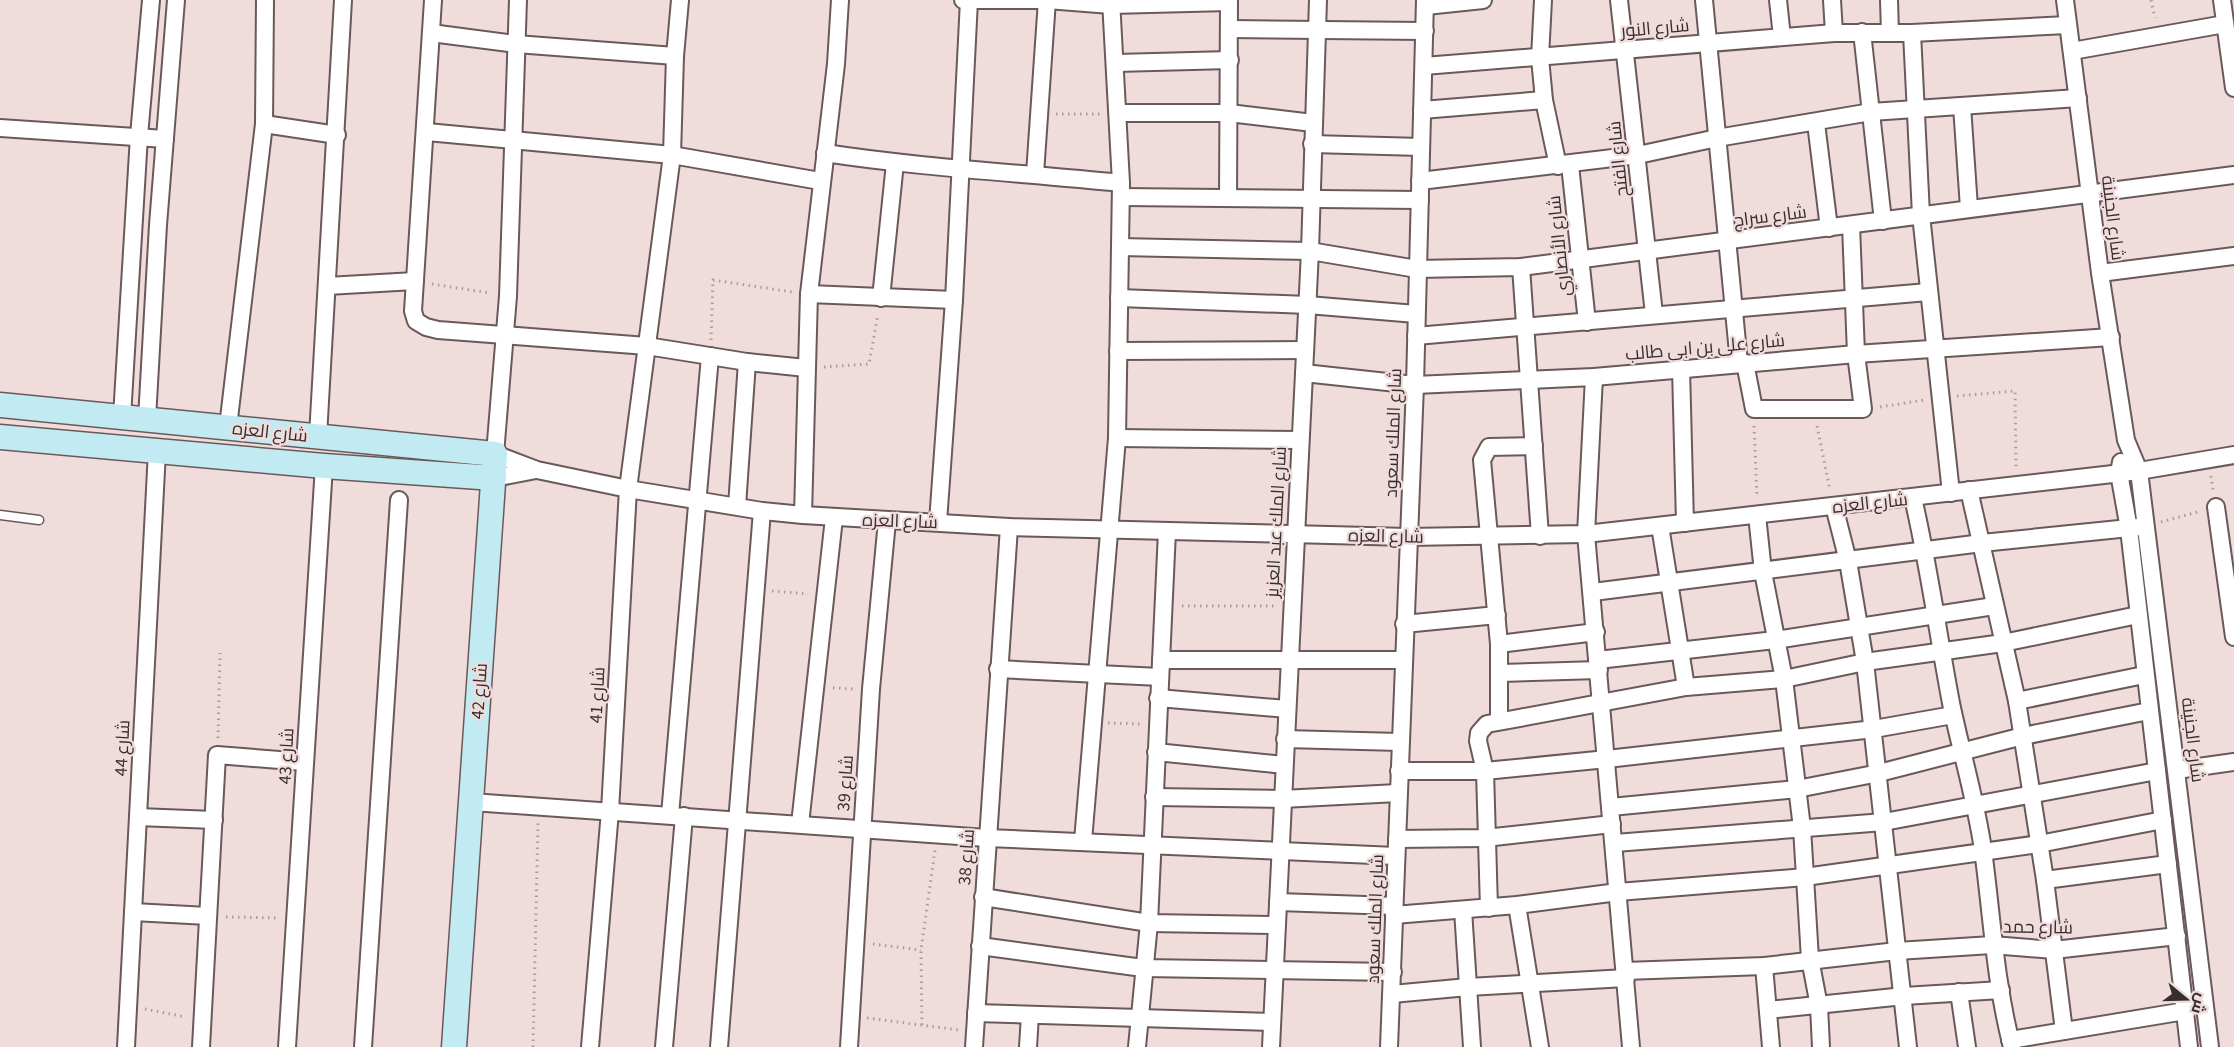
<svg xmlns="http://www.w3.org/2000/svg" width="2234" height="1047" font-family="'Source Sans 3',Cairo,sans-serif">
  <rect width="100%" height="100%" fill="#f1dcdc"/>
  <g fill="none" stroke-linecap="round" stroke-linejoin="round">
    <g stroke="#6a5959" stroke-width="11">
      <path id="lane" d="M0 515 39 520"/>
    </g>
    <g stroke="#6a5959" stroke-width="20">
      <g id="street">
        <path d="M433 0 413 311 416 321 426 327 438 330 647 346 747 362 806 368"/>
        <path d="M518 0 508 296 495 454 537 470 628 489 762 511 803 515 1009 527 1408 537 1586 534 2139 471 2234 455"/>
        <path d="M963 0H1047L1111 5 1229 2"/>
        <path d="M1543 0 1540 58 1544 100 1558 166"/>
        <path d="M1619 0 1654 314"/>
        <path d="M1704 0 1739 363"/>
        <path d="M1778 0 1782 37"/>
        <path d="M1832 0 1834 33"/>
        <path d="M1889 0 1890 33"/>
        <path d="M2065 0 2100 273 2126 440 2139 471 2210 1047"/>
        <path d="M2222 0 2234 88"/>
        <path d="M1426 6 1483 0"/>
        <path d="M1231 29 1425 31"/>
        <path d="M1862 32 1883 221"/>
        <path d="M431 33 516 44 675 56"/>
        <path d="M1912 33 1921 215 1951 493"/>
        <path d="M2072 51 2225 24"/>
        <path d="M1116 63 1230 60"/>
        <path d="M1424 66 1834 33H1912L2067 25"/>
        <path d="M1962 106 1969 208"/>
        <path d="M1422 110 1544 100"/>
        <path d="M1118 113H1229L1313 123"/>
        <path d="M1816 123 1829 228"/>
        <path d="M264 124 337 135"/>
        <path d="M0 128 165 139"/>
        <path d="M427 132 672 155 820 181"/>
        <path d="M1312 144 1421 147"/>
        <path d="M825 153C923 168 1023 173 1121 183"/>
        <path d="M1570 165 1587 322"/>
        <path d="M1035 174 1047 0"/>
        <path d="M1420 181 1638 155 1717 138 1871 112 2078 98"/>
        <path d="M1121 197 1420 200"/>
        <path d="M1228 198 1229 0"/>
        <path d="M1120 247 1310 251 1417 269 1521 267 2234 175"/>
        <path d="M1521 267 1540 536"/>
        <path d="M2100 273 2234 256"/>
        <path d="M327 286 415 281"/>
        <path d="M809 294 954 300"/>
        <path d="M881 298 895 163"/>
        <path d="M1119 298 1308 305 1416 314"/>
        <path d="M1416 336 1928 292"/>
        <path d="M1118 351 1305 350"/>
        <path d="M1745 363 1754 409H1863L1856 354 1851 225"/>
        <path d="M1681 368 1685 523"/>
        <path d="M1304 373 1415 385 1594 377 1856 354 2111 337"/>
        <path d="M1594 377 1586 534 1631 1047"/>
        <path d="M122 417 139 136 151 0"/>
        <path d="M147 419 158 225 176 0"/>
        <path d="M228 427 264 124 265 0"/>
        <path d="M318 436 343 0"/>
        <path d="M1117 438 1300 440"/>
        <path d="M2121 462 2119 473 2129 529 2189 1047"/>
        <path d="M494 478 536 470"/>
        <path d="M1969 490 2017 701 2045 880 2064 1031"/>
        <path d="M1913 498C1929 566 1938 635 1951 703 1961 752 1976 800 1983 850 1992 916 1995 982 2012 1047"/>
        <path d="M737 506 747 362"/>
        <path d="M1834 506 1848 561 1865 662 1908 1047"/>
        <path d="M2216 507 2234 637"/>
        <path d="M803 515 809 294 836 64 840 0"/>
        <path d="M1757 515 1763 572 1784 679 1802 828 1810 959 1819 1006 1821 1047"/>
        <path d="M938 522 954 300 969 0"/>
        <path d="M1660 526 1686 687"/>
        <path d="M1593 592 1982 543 2139 527"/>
        <path d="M1404 624 1497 615"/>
        <path d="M1499 644 1596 632"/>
        <path d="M1161 660H1403"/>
        <path d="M1598 660 1775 640 1994 606"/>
        <path d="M998 669 1160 677"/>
        <path d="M1501 673 1599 670"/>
        <path d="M1158 698 1287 709"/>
        <path d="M2017 701 2144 675"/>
        <path d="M1499 720V644L1482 460 1489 447 1534 446"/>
        <path d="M1285 739 1400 742"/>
        <path d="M1156 752 1284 765"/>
        <path d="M2177 770 2234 762"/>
        <path d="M1399 771H1485L1607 759 1874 729 1953 715"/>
        <path d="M1154 797 1282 799 1398 793"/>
        <path d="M472 802 987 838 1396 856"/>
        <path d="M1611 807 1797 789 1879 773 2023 736 2149 711"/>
        <path d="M670 815 710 356"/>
        <path d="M138 817 214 820"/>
        <path d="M800 824 834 518"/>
        <path d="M1397 839 1485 838 1612 824"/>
        <path d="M1083 841 1117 438 1121 183 1111 0"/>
        <path d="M1615 843 1884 822 2157 771"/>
        <path d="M2045 880 2168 864"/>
        <path d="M983 897 1149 923 1277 925"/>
        <path d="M1278 902 1394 906"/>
        <path d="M1517 905 1540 1047"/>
        <path d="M1489 908 1485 771 1478 741 1479 733 1487 724 1686 687 1784 679 1865 662 2003 643 2138 615"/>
        <path d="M1463 910 1472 1047"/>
        <path d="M133 912 208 916"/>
        <path d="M1394 915 1517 905 1618 892 1805 877 2039 844 2163 820"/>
        <path d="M980 946 1143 968 1393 972"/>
        <path d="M1764 966 1771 1047"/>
        <path d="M1625 971 1764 966 1897 951 1992 945 2054 950 2177 936"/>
        <path d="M1959 992 1967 1047"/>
        <path d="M1392 994 1468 987 1626 978"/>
        <path d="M1768 1010 1904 996 2001 990"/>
        <path d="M976 1013 1272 1022"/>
        <path d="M2010 1040 2185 1011"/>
        <path d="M126 1047 157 451"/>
        <path d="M201 1047 217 755 305 762"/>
        <path d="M287 1047 324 466"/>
        <path d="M363 1047 399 500"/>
        <path d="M590 1047 610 811 628 489 672 155 675 56 680 0"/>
        <path d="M664 1047 684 816"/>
        <path d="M719 1047 762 511"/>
        <path d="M849 1047 871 689 887 521"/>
        <path d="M974 1047 1009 527"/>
        <path d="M1028 1047 1030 1015"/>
        <path d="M1137 1047 1149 923 1167 531"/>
        <path d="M1271 1047 1310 251 1318 0"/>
        <path d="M1389 1047 1415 385 1425 0"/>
      </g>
    </g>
    <g stroke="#6a5959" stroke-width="27">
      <g id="secondary">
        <path d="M0 405 495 454 454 1047"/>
        <path d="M0 437 324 466 494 478"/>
      </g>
    </g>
    <g stroke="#ab9b9c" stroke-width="3" stroke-dasharray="1.5 4.5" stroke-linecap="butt">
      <path d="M2151 0 2155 18"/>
      <path d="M1056 114H1101"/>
      <path d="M432 284 490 293"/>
      <path d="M711 340 713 280 792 292"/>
      <path d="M824 367 869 364 878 314"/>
      <path d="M1957 396 2015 391 2016 467"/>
      <path d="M1880 407 1924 400"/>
      <path d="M1754 426 1757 497"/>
      <path d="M1817 426 1830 490"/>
      <path d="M2211 476 2213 490"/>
      <path d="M2161 522 2201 511"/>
      <path d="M772 591 808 594"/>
      <path d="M1182 606H1277"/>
      <path d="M833 688 854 689"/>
      <path d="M1108 723 1141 724"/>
      <path d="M218 738 220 653"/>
      <path d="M226 917 279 918"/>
      <path d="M873 944 921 950"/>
      <path d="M145 1009 186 1017"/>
      <path d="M867 1018 959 1030"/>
      <path d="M922 1025 921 950 935 850"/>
      <path d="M533 1047 538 823"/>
    </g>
    <use href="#lane" stroke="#fff" stroke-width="8"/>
    <use href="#street" stroke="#fff" stroke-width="16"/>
    <use href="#secondary" stroke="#c1eaf2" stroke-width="24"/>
  </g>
  <g text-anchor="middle" stroke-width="4.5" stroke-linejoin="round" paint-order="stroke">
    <g font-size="18" fill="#362e2f" stroke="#f1dcdc">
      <text transform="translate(1655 28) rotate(-5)" y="6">شارع النور</text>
      <text transform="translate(1618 159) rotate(-96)" y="6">شارع الفتح</text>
      <text transform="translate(1770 216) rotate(-7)" y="6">شارع سراج</text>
      <text transform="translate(2113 218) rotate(83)" y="6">شارع الجنينة</text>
      <text transform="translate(1559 246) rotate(-96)" y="6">شارع الأنصاري</text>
      <text transform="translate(1705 347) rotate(-5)" y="6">شارع على بن ابى طالب</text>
      <text transform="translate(270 432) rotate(6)" y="6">شارع العزه</text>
      <text transform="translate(1393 433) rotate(-88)" y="6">شارع الملك سعود</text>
      <text transform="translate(1870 503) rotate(-6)" y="6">شارع العزه</text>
      <text transform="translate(900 521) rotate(2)" y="6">شارع العزه</text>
      <text transform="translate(1276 522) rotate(-87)" y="6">شارع الملك عبد العزيز</text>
      <text transform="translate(1386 536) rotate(1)" y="6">شارع العزه</text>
      <text transform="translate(479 691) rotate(-86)" y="6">شارع 42</text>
      <text transform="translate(597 695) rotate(-87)" y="6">شارع 41</text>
      <text transform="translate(2193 740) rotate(83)" y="6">شارع الجنينة</text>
      <text transform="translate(122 748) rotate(-87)" y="6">شارع 44</text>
      <text transform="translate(286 756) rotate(-87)" y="6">شارع 43</text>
      <text transform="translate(845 783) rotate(-86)" y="6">شارع 39</text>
      <text transform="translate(966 857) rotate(-86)" y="6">شارع 38</text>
      <text transform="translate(1375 919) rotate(-88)" y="6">شارع الملك سعود</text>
      <text transform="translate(2038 927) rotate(1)" y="6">شارع حمد</text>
    </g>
  </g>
  <g transform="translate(2186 999) rotate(109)" stroke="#f1dcdc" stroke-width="4.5" paint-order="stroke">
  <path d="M0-4.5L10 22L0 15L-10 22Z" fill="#362e2f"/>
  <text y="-9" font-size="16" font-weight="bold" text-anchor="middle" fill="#362e2f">ش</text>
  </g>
</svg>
